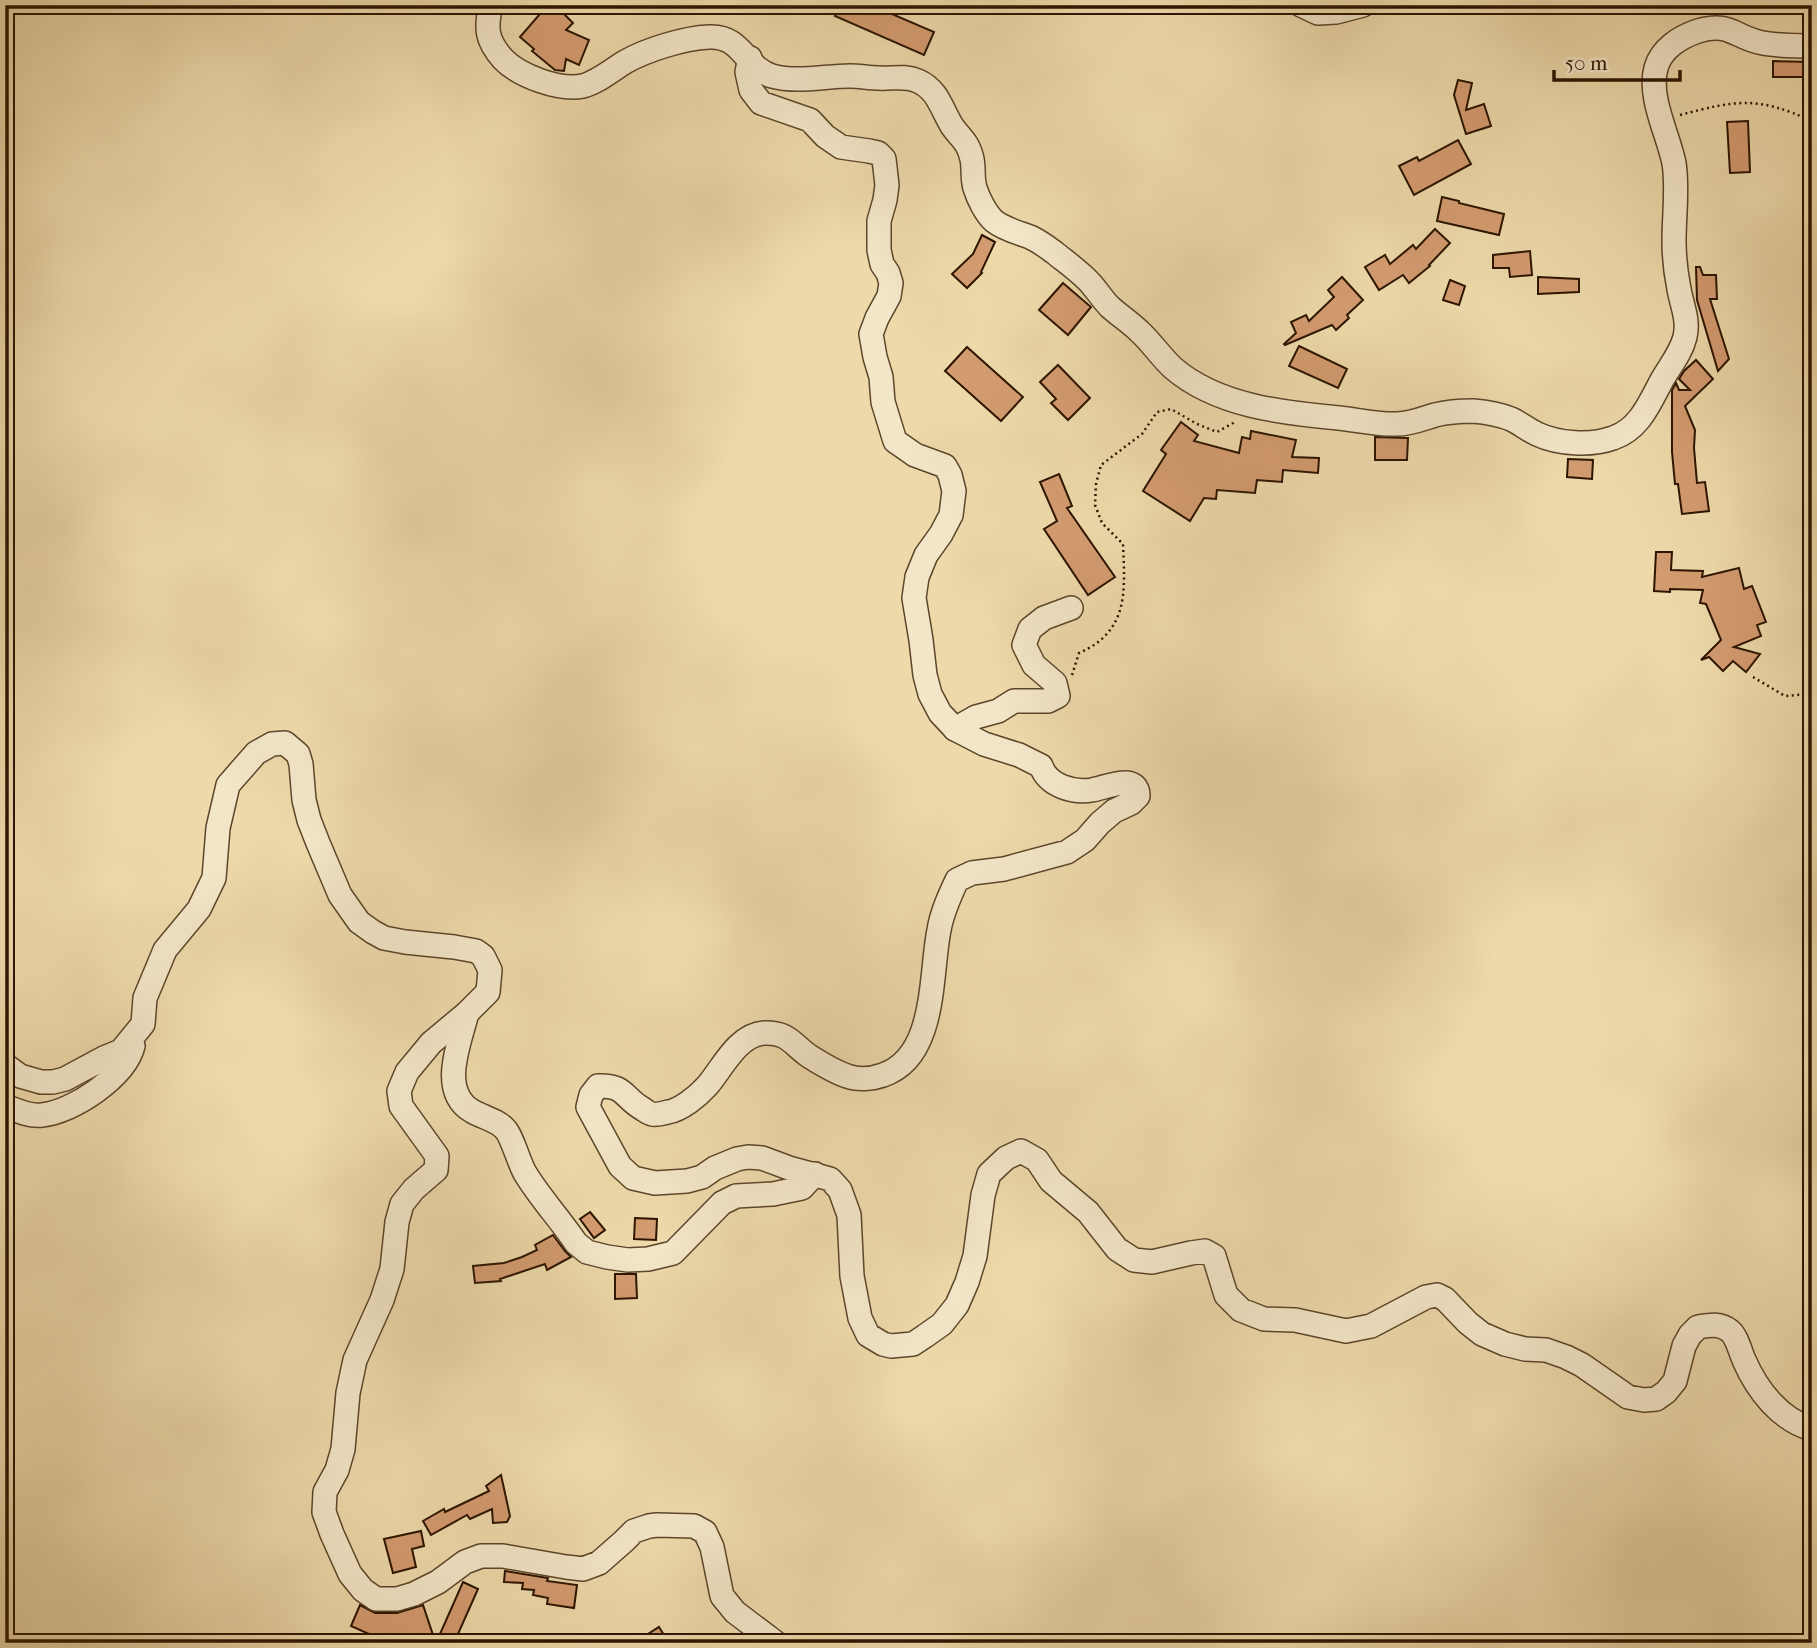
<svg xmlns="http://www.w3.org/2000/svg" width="1817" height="1648" font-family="'IM FELL French Canon',serif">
  <rect width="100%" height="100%" fill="#edd9aa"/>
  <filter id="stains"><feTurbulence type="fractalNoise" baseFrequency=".00286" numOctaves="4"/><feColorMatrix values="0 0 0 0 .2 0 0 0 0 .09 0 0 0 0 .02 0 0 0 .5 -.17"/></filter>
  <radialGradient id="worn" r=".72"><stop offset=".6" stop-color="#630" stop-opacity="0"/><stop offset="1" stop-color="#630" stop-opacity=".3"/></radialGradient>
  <g fill="#d39b70" stroke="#2c1500" stroke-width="2">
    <path d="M534 5H555L573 23 566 30 589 40 579 65 566 59 564 71 555 70 532 51 534 49 520 37 540 14Z"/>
    <path d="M840 5H871L934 32 924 55 835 16Z"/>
    <path d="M1773 61 1812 62V77H1773Z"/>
    <path d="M1458 80 1472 83 1466 110 1484 104 1491 126 1466 134 1454 95Z"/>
    <path d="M1748 121 1750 172 1730 173 1727 122Z"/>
    <path d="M1458 140 1471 164 1414 195 1399 166 1417 157 1419 161Z"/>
    <path d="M1442 197 1459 201V203L1504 214 1499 235 1437 221Z"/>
    <path d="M1435 229 1450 243 1429 265 1430 266 1409 283 1403 275 1379 290 1365 267 1385 255 1390 264 1413 245 1416 249Z"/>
    <path d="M982 235 995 242 981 272 982 273 967 288 952 274 973 254Z"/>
    <path d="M1530 251 1532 275 1510 277 1509 268H1493V255Z"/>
    <path d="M1696 267H1700L1703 275H1716L1717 299H1710L1729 359 1718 371 1697 300Z"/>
    <path d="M1342 277 1363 300 1347 315 1349 318 1336 330 1332 325 1285 345 1284 344 1296 333 1291 322 1306 315 1309 321 1334 297 1328 290Z"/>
    <path d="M1538 277 1579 279V292L1538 294Z"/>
    <path d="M1450 280 1465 286 1459 305 1443 300Z"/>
    <path d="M1063 283 1091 307 1068 335 1039 310Z"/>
    <path d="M1299 346 1347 369 1338 388 1289 366Z"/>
    <path d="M967 347 1023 397 1001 421 945 371Z"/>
    <path d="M1696 360 1713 379 1685 406 1695 430 1694 448 1697 483 1705 482 1709 511 1682 514 1678 484H1675L1672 452V390L1676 383 1679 390H1690L1679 379 1684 371Z"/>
    <path d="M1058 365 1090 398 1068 420 1051 403 1056 399 1040 382Z"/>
    <path d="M1181 422 1198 435 1194 441 1239 453 1242 437 1250 439 1251 431 1296 440 1292 457 1319 458 1318 473 1283 470 1282 482 1257 480 1255 493 1217 490 1216 499 1204 498 1190 521 1143 491 1166 454 1161 450Z"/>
    <path d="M1375 437 1408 438 1407 460H1375Z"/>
    <path d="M1568 459 1593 460 1592 479 1567 477Z"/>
    <path d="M1059 474 1072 506 1067 508 1115 577 1088 595 1044 529 1057 521 1040 482Z"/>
    <path d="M1656 552H1672L1671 570 1703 571 1702 577 1739 568 1744 589 1752 586 1766 622 1757 625 1761 636 1734 647 1760 654 1746 672 1733 661 1723 671 1709 657 1701 660 1721 640 1706 604 1700 603 1703 590 1670 589V592L1654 591Z"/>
    <path d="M590 1212 605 1230 594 1238 580 1219Z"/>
    <path d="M635 1218 657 1219 656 1240 634 1239Z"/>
    <path d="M553 1235 565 1251 571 1257 547 1270 545 1264 500 1279 501 1281 475 1283 473 1266 504 1263 522 1257 537 1250 535 1245Z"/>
    <path d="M615 1274H636L637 1298 615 1299Z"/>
    <path d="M501 1475 510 1516 507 1522 493 1523 492 1509 470 1519 467 1515 431 1535 423 1521 444 1509 445 1512 489 1491 486 1486Z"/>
    <path d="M421 1531 424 1546 412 1549 416 1567 393 1573 384 1539Z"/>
    <path d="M505 1571 548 1578 547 1581 577 1585 574 1608 547 1604 548 1598 533 1595 534 1590 522 1589 523 1583 504 1582Z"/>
    <path d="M463 1582 478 1589 454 1643H436Z"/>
    <path d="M360 1605 375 1613H397L423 1605 435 1641 424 1636 401 1643H389L351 1626Z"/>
    <path d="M659 1627 669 1643H634Z"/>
  </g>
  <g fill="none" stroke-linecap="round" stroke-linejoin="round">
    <g stroke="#5c462a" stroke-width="26">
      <g id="minor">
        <path d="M491 5C485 29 487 41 503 59 519 76 560 91 583 86 598 82 612 70 625 62 646 50 684 38 709 37 742 35 745 68 772 76 797 83 825 76 850 76 860 76 869 78 879 78 892 79 905 75 918 81 938 90 941 108 952 126 961 139 968 141 972 159 974 168 972 179 975 188 978 198 986 214 994 221 1004 229 1019 233 1030 237 1039 241 1047 247 1055 253 1066 262 1083 274 1092 285 1098 292 1103 300 1110 307 1120 316 1131 323 1140 332 1152 343 1161 357 1173 368 1217 406 1283 413 1339 418 1358 420 1378 425 1397 424 1410 424 1422 419 1435 415 1447 412 1460 411 1473 411 1485 412 1501 415 1511 419 1520 423 1528 430 1537 434 1558 444 1591 446 1613 438 1640 429 1650 402 1662 380 1670 366 1681 353 1685 337 1689 320 1682 306 1679 289 1676 274 1674 257 1674 241 1674 215 1678 188 1674 163 1668 134 1648 97 1656 68 1661 49 1680 37 1698 31 1730 21 1735 38 1763 43 1779 46 1796 46 1812 46"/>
        <path d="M1301 5 1318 13 1336 12 1363 5"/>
        <path d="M750 58 747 72 751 90 761 103 810 120 825 136 841 147 869 151 878 153 884 159 887 185 885 200 879 221V250L882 264 888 273 891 283 889 296 877 318 871 334 875 357 881 377 883 402 895 441 915 455 945 466 950 475 954 491 951 515 941 534 926 555 917 577 914 598 921 640 925 675 930 694 940 713 955 729 984 744 1019 755 1041 766C1048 786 1073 793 1092 790 1105 788 1138 772 1138 796L1131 803 1114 811 1100 823 1085 840 1067 852 1004 869 972 873 957 880C950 895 942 912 939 930 930 974 937 1057 883 1075 872 1079 858 1080 847 1076 835 1072 820 1063 809 1056 792 1044 788 1032 764 1033 737 1035 722 1069 707 1086 698 1096 681 1110 668 1112 664 1113 656 1115 652 1114 651 1114 643 1110 643 1109 623 1098 626 1085 598 1086L591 1095 588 1107 620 1166 633 1178 655 1183 687 1181 702 1177 715 1168 737 1159 748 1157 762 1158 789 1168 830 1179 840 1190 849 1215 852 1276 860 1318 868 1335 883 1344 891 1346 913 1344 925 1336 942 1324 957 1305 967 1282 975 1256 983 1195 989 1174 1006 1158 1021 1151 1037 1160 1051 1181 1088 1212 1117 1249 1134 1260 1152 1262 1191 1253 1205 1251 1214 1256 1226 1295 1241 1310 1264 1319 1295 1320 1346 1331 1371 1326 1426 1297 1437 1295 1445 1299 1468 1323 1482 1334 1505 1344 1525 1349 1546 1350 1566 1357 1582 1365 1628 1397 1644 1400 1656 1399 1666 1392 1675 1381 1684 1346 1690 1335 1698 1327C1710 1325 1720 1323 1730 1331 1737 1337 1740 1351 1744 1360 1757 1390 1780 1420 1812 1429"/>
        <path d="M955 729 976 717 998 711 1014 701H1048L1058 696 1055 683 1034 665 1024 645 1030 629 1044 618 1071 608"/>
        <path d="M467 1013C460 1042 438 1091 472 1111 482 1117 497 1120 505 1129 512 1136 519 1163 525 1173 540 1198 560 1219 576 1243L587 1252 607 1257 628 1260 648 1259 673 1253 722 1203 736 1196 773 1194 802 1188 815 1174"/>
        <path d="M5 1065 20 1076 41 1082H53L65 1079 104 1058 121 1051 143 1024 145 998 165 950 199 909 214 878 218 828 228 785 256 753 272 744 285 743 298 754 301 764 304 800 309 820 318 843 340 895 359 922 373 932 384 938 405 942 454 947 476 951 483 956 490 970 488 992 467 1013 431 1043 407 1072 399 1091 401 1106 437 1156 436 1170 414 1189 402 1204 397 1222 392 1269 382 1300 355 1360 348 1393 343 1449 337 1470 325 1492 324 1512 332 1534 350 1574 363 1590 376 1599H397L414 1594 438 1582 465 1562 481 1556H503L566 1567 583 1569 599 1563 624 1541 634 1531 649 1526 657 1525 694 1526 705 1532 712 1547 722 1596 735 1612 776 1643"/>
        <path d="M5 1106C15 1110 31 1117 42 1115 73 1112 125 1077 133 1046"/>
      </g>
    </g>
    <g stroke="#2c1500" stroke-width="2.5" stroke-dasharray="2 3.5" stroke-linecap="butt">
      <path d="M1680 115C1737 100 1757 96 1812 121"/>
      <path d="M1072 675 1079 653C1129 631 1125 592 1123 544L1102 523 1095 505 1096 484 1101 465 1142 434 1157 412 1171 409 1197 424 1217 432 1235 422"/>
      <path d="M1753 677 1785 696 1807 694 1812 697"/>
    </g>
    <use href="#minor" stroke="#f3e6c8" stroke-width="23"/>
  </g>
  <rect width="1817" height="1648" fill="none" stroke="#edd9aa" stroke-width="28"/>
  <rect x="7" y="7" width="1803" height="1634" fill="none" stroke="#2c1500" stroke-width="3.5"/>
  <rect x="14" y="14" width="1789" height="1620" fill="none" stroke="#2c1500" stroke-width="2"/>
  <path d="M1554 70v10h126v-10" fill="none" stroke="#2c1500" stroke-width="3.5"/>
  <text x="1565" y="70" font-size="21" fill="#2c1500" stroke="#f3e6c8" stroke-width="5" paint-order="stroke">50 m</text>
  <rect width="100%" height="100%" filter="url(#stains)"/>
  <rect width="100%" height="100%" fill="url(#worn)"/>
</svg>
